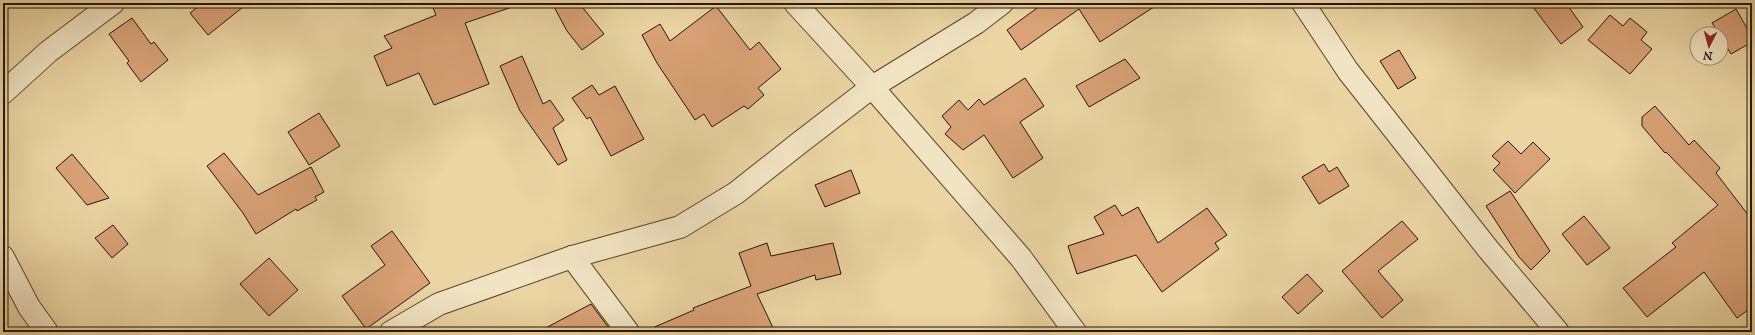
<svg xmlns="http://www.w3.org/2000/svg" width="1755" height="335" font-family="'IM FELL English',serif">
  <rect width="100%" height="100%" fill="#ead5a3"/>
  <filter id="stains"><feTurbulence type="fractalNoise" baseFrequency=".005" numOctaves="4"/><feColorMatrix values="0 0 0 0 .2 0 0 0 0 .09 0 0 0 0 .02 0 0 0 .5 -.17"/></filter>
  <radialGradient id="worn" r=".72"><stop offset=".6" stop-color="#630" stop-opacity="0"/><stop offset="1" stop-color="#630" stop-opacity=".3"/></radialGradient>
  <g fill="#d9a277" stroke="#241506">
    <path d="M203 3H248L208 35 190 13Z"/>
    <path d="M431 3H511L512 7 465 23 489 84 434 105 419 73 387 86 374 56 392 48 384 36 436 15Z"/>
    <path d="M552 3H579L604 34 582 50 567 31Z"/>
    <path d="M1044 3H1160L1100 42 1079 9 1021 50 1007 30Z"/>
    <path d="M1530 3H1566L1583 27 1561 44Z"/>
    <path d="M716 6 750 50 759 42 781 69 758 88 764 95 748 109 744 106 712 127 704 114 695 120 657 63 642 35 660 24 670 41Z"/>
    <path d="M1736 9 1752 37V42L1731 54 1721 38V34H1719L1712 23Z"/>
    <path d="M1610 15 1623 26 1630 18 1647 32 1641 40 1652 49 1630 74 1588 40Z"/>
    <path d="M132 18 151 44 154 42 168 60 141 82 127 63 129 61 109 34Z"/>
    <path d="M1399 50 1416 78 1398 89 1380 61Z"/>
    <path d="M522 56 543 104 550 100 564 120 553 128 567 160 558 165 520 111 500 66Z"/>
    <path d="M1125 59 1140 78 1089 107 1076 86Z"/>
    <path d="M1025 78 1044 106 1020 122 1043 158 1013 178 984 135 963 150 945 134 951 127 942 116 959 100 968 110 979 99 984 105Z"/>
    <path d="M592 85 599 95 615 86 644 139 611 156 590 117 587 119 572 98Z"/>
    <path d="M1655 106 1689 145 1694 140 1720 168 1716 173 1752 220V307L1737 318 1704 272 1647 317 1623 288 1676 247 1672 243 1718 205 1666 152 1665 153 1642 126V117Z"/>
    <path d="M319 113 340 146 309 165 288 132Z"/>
    <path d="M1508 141 1521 154 1533 142 1550 159 1515 193 1493 170 1500 163 1492 156Z"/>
    <path d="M224 153 258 195 311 167 324 192 315 197 317 200 297 211 296 209 256 234 243 213 207 166Z"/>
    <path d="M72 154 109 198 87 205 56 168Z"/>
    <path d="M1324 164 1329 172 1337 167 1349 186 1319 204 1302 177Z"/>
    <path d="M851 170 860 193 825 207 815 185Z"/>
    <path d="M1510 191 1550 251 1531 270 1519 257 1486 206Z"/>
    <path d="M1115 205 1122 216 1138 207 1158 243 1207 208 1227 235 1215 243 1219 249 1162 292 1136 255 1077 274 1068 246 1104 234 1094 217Z"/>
    <path d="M1584 216 1610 248 1587 265 1562 234Z"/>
    <path d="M1402 221 1418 239 1378 271 1403 300 1382 318 1342 271Z"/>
    <path d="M113 225 128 244 112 258 95 238Z"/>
    <path d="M392 231 430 283 366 329 342 296 385 265 371 246Z"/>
    <path d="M767 243 771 256 833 243 841 274 816 280 815 275 757 294 775 332H643L694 310 693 308 751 286 739 253Z"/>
    <path d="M269 258 298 290 269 316 240 284Z"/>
    <path d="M1307 274 1323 291 1298 314 1282 297Z"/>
    <path d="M591 304 612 332H538Z"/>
  </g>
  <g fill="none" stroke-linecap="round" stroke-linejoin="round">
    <g stroke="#56452d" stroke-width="24">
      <g id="minor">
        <path d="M795 3 872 87 1021 258 1075 332"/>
        <path d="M1303 3 1348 71 1488 249 1558 332"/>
        <path d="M3 93 48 52 113 3"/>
        <path d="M3 257 29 307 47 332"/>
        <path d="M572 257 628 332"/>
        <path d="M391 332 439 304 572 257 680 227 736 193 798 144 872 87 976 23 1002 3"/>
      </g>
    </g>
    <use href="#minor" stroke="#f1e4c3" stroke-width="22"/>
  </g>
  <rect width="1755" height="335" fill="none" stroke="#ead5a3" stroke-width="16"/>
  <rect x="4" y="4" width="1747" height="327" fill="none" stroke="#241506" stroke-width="2"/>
  <rect x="8" y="8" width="1739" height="319" fill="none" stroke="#241506"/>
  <g transform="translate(1709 46) rotate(186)"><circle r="19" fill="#f1e4c3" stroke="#9f9177"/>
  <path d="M0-3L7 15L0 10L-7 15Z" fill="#8f2418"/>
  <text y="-6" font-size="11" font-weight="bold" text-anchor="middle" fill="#241506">N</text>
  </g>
  <rect width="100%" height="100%" filter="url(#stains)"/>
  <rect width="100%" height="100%" fill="url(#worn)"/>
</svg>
